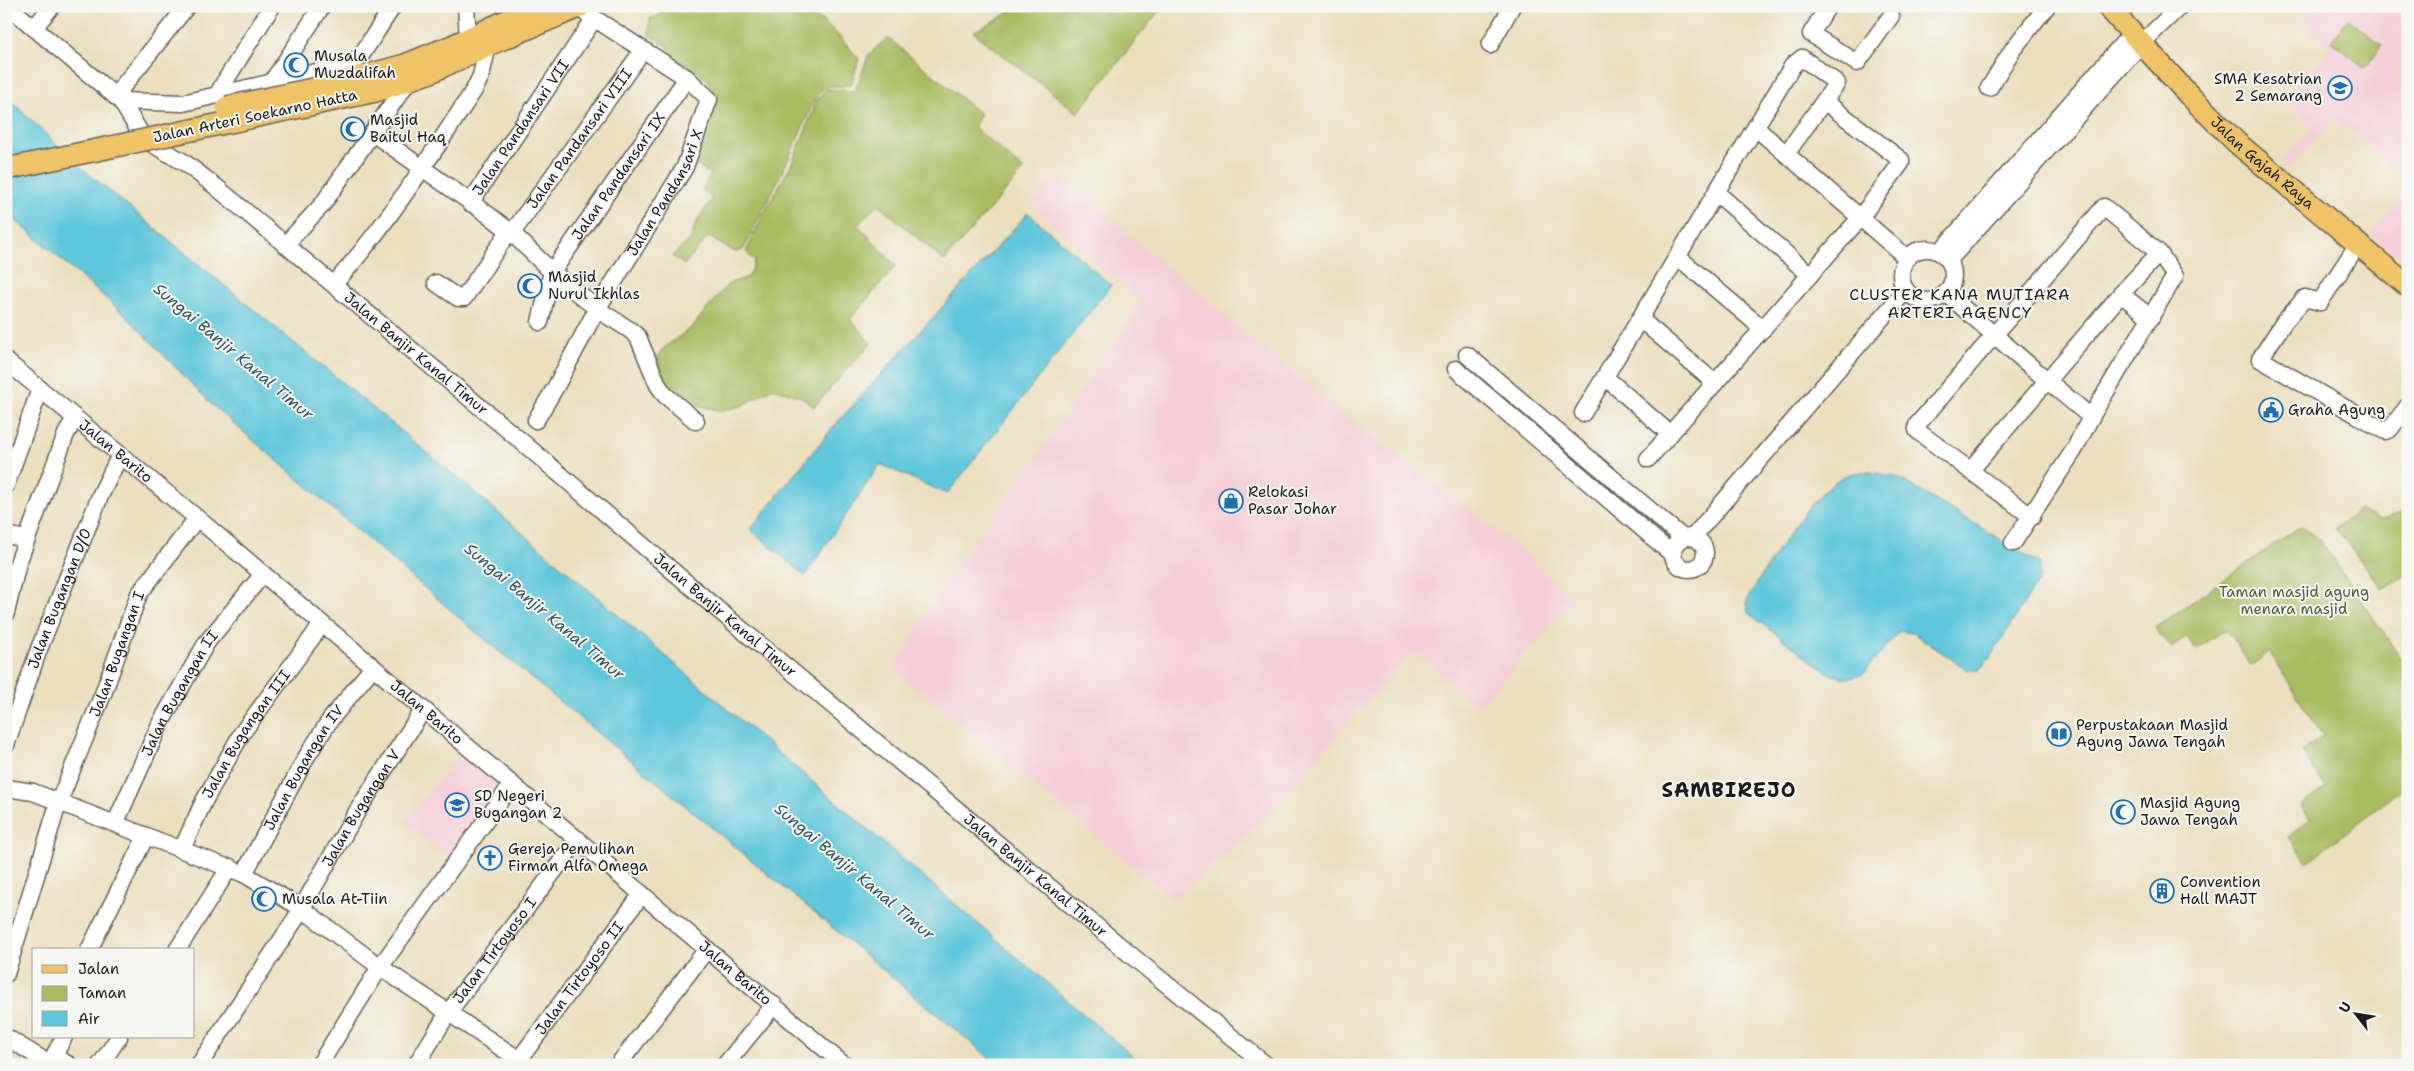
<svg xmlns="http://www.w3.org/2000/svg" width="2414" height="1071" font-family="'Shantell Sans',sans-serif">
  <rect width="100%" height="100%" fill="#f6f6f2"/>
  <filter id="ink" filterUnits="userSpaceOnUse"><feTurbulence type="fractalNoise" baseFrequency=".02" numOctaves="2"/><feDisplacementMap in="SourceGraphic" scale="10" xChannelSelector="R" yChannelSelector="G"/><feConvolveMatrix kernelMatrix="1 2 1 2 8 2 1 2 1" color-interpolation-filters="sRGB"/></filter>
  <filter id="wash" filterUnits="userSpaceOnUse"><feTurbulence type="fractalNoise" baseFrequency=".0096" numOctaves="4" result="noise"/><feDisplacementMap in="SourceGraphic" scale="20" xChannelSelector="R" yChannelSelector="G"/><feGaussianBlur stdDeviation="1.12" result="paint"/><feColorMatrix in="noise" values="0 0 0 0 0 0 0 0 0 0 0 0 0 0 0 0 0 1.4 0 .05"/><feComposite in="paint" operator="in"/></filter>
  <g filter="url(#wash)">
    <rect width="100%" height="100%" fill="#ebdfbd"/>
    <g fill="#f6cfd8">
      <path d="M2316 6H2408V51L2395 74 2346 130 2334 120 2288 169 2280 163 2313 128 2284 101 2332 48 2303 24Z"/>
      <path d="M2408 60V180L2350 128Z"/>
      <path d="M1057 174 1353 423 1518 547 1572 600 1479 707 1414 652 1336 735 1257 827 1172 899 893 668 940 591 1038 455 1142 302 1031 205Z"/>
      <path d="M2408 190V259L2405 263 2371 234Z"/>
      <path d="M462 753 507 788 455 861 405 822Z"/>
    </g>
    <g fill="#a9bc60" stroke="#626c3e">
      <path d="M669 6H806L839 36 859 59 851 85 824 87 817 95 786 164 743 250 735 252 708 237 684 265 672 256 690 240 696 223 712 198 702 190 711 174 694 164 717 100 707 79 671 56 667 46 649 35 650 18 657 17 661 10Z"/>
      <path d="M1021 6H1163L1078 113 973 32Z"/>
      <path d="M2348 19 2382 45 2365 68 2331 41Z"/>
      <path d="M888 38 981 114 974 127 1024 170 944 261 878 204 858 225 896 266 850 319 871 343 814 407 802 397 773 388 743 405 723 411 689 404 664 382 657 356 665 347 691 328 728 284 748 277 755 261 746 252 763 215 793 161 817 101 825 89 855 91 869 54Z"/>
      <path d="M2359 510 2381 519 2408 511V574L2383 589 2335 528Z"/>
      <path d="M2302 525 2320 540 2408 669V785L2307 862 2288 837 2310 819 2301 806 2326 788 2302 751 2323 736 2269 652 2251 666 2226 629 2196 650 2187 637 2171 648 2155 628Z"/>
    </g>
    <g fill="#5fc7db" stroke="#3e727c">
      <path d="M6 96 78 165 457 477 1143 1065H998L477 633 211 404 124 314 6 212Z"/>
      <path d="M1028 213 1111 285 947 494 880 464 805 576 750 529 834 426Z"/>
      <path d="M1869 472 1895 476 2040 563 2039 580 1989 659 1979 670H1968L1913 633 1899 631 1863 674C1851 680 1840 678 1828 673L1748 613 1747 601 1750 594C1769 565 1817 482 1850 474 1856 472 1863 473 1869 472Z"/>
    </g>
  </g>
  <g filter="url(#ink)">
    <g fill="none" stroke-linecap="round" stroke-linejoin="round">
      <g stroke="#646054" stroke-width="19">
        <g id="minor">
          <path id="s1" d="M8 6 121 101 144 139 185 163 215 186 521 441 716 608 1138 961 1266 1065"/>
          <path d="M466 6 468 38"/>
          <path d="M1828 6 1811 34 1857 63 1891 16"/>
          <path d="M34 28 52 6"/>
          <path d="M1490 45 1512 6"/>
          <path d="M272 82 322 6"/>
          <path d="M1989 88 2013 49 2047 6"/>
          <path d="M218 95 222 86 272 6"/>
          <path d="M115 96 187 6"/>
          <path d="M121 101 183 103 351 64 360 57 393 6"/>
          <path d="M1756 128 1907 258"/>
          <path d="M371 136H377L490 216 512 233 552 272 597 309 630 330 638 337 658 385 665 395 696 421"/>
          <path d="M1717 193 1810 275"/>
          <path id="s2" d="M470 203 594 19"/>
          <path id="s3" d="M512 233 643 50"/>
          <path d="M2358 244 2320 302 2305 298 2284 322 2260 359 2385 431 2390 429 2408 406"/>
          <path d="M285 245 322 205 409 80"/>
          <circle cx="1927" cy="275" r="26"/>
          <path d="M1940 252 2132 33"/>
          <path d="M1678 257 1763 329"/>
          <path d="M1949 260 2142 43 2180 6"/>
          <path d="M436 283 458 298H464L509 231"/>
          <path d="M334 284C387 225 430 157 474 90L481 76 488 45"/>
          <path d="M1946 293C1994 335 2042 377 2091 417L2175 276 2159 253 2104 207 1917 425V430L1920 433 2032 517"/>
          <path d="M2121 294 2151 318"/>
          <path d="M1640 319 1715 383"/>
          <path id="s4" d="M540 322 552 272 687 78"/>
          <path d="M1467 355 1683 538"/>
          <path id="s5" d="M6 361 197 518 844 1065"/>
          <path d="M1456 369 1672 554"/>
          <path d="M1605 377 1670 434"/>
          <path d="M1583 413 1793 65 1802 58 1837 83 1786 154"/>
          <path id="s6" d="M536 420 555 388 597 309 685 167 709 99 687 78 575 6"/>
          <path d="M1648 459 1860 218 1901 163V160L1824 101"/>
          <path d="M1970 471 2121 294 2159 253"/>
          <path d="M6 485 40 389"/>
          <path d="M6 535 26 539"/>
          <circle cx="1689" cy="553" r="16"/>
          <path d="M1693 537 1906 290"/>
          <path d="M2013 543 2074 450 2091 417"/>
          <path d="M6 613 18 563 66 434 75 418"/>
          <path id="s7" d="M6 745 39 649 100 496 120 455"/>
          <path d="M6 788 33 792 244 874 301 908 380 967 527 1065"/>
          <path id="s8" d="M115 824 161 722 207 642 263 574"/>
          <path id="s9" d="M182 849 204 801 242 733 322 624"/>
          <path id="s10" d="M244 874 307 756 330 720 373 667"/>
          <path d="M89 950 146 836"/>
          <path d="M177 950 230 867"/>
          <path id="s11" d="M6 974 58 804 103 694 139 594 197 518"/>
          <path d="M6 1037 50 1064"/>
          <path d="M54 1056 69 1065"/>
          <path d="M49 1065 64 1037"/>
          <path d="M100 1065 119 1037"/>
          <path id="s12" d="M199 1065 296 918 358 810 423 710"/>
          <path d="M319 1065 380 967 512 784"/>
          <path id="s13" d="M416 1065 448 1013 578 839"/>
          <path id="s14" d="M515 1065 642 894"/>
          <path d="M618 1065 707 949"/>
          <path d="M725 1065 774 1005"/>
        </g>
      </g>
      <g stroke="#646054" stroke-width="24">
        <g id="major">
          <path id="s15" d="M2107 6 2188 94 2237 143 2408 286"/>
          <path d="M327 86 405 65 452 46 538 6"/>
          <path d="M334 100 376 91 431 72 488 45 581 6"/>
        </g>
      </g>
      <use href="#minor" stroke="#fff" stroke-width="16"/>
      <use href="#major" stroke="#efc469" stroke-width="21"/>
      <g stroke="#646054" stroke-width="24" stroke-linecap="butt">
        <g id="major-bridge">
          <path d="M227 107 327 86"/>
          <path d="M6 169 334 100"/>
        </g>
      </g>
      <use href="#major-bridge" stroke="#efc469" stroke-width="21"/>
    </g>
  </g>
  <defs>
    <g id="mosque-ring" transform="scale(1.25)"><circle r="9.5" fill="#f6f6f2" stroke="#1f6fb2" stroke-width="1.5"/><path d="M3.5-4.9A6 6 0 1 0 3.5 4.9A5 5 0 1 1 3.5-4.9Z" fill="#1f6fb2"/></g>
    <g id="school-ring" transform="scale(1.25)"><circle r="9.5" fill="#f6f6f2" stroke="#1f6fb2" stroke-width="1.5"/><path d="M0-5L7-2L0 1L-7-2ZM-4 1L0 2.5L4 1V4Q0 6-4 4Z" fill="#1f6fb2"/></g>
    <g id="civic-ring" transform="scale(1.25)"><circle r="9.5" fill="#f6f6f2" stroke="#1f6fb2" stroke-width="1.5"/><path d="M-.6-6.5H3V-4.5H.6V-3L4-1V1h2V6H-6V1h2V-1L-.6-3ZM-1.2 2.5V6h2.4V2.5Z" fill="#1f6fb2"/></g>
    <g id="shop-ring" transform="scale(1.25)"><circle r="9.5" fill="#f6f6f2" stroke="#1f6fb2" stroke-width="1.5"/><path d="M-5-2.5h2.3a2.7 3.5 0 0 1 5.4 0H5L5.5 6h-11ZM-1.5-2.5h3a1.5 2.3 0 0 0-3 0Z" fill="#1f6fb2"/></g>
    <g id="library-ring" transform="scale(1.25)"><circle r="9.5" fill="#f6f6f2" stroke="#1f6fb2" stroke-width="1.5"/><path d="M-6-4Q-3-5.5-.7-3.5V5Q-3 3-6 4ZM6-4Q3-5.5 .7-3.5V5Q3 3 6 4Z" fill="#1f6fb2"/></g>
    <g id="church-ring" transform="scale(1.25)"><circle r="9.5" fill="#f6f6f2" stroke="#1f6fb2" stroke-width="1.5"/><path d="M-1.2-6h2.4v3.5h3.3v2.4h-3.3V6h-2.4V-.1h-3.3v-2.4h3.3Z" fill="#1f6fb2"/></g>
    <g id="building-ring" transform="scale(1.25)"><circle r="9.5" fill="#f6f6f2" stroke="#1f6fb2" stroke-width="1.5"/><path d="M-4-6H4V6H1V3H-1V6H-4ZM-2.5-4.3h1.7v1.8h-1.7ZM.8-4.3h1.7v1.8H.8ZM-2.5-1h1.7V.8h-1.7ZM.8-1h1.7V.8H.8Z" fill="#1f6fb2"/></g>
  </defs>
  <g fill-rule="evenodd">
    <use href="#mosque-ring" x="296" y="65"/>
    <use href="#school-ring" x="2340" y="88"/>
    <use href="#mosque-ring" x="353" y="129"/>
    <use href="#mosque-ring" x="530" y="286"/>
    <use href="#civic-ring" x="2271" y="410"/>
    <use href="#shop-ring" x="1231" y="501"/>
    <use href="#library-ring" x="2059" y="734"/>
    <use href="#school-ring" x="457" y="805"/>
    <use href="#mosque-ring" x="2123" y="812"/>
    <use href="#church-ring" x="490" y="858"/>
    <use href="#building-ring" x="2162" y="891"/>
    <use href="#mosque-ring" x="264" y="899"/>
  </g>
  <g text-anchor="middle" stroke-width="4" stroke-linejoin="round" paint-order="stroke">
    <g font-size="15" fill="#1c1c1c" stroke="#f6f6f2" text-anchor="start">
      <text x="314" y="61">Musala<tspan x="314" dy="17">Muzdalifah</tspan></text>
      <text x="2322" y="84" text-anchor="end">SMA Kesatrian<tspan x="2322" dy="17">2 Semarang</tspan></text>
      <text x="370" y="125">Masjid<tspan x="370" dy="17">Baitul Haq</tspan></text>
      <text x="548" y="282">Masjid<tspan x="548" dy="17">Nurul Ikhlas</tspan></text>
      <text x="2288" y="415">Graha Agung</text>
      <text x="1248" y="497">Relokasi<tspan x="1248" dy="17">Pasar Johar</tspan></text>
      <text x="2076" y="730">Perpustakaan Masjid<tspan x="2076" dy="17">Agung Jawa Tengah</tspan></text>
      <text x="474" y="801">SD Negeri<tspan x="474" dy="17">Bugangan 2</tspan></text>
      <text x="2140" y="808">Masjid Agung<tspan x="2140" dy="17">Jawa Tengah</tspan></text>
      <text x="508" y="854">Gereja Pemulihan<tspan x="508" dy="17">Firman Alfa Omega</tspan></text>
      <text x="2180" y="887">Convention<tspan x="2180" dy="17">Hall MAJT</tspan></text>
      <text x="282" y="904">Musala At-Tiin</text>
    </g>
    <g font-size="15" fill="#1c1c1c" stroke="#f6f6f2">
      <text transform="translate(255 116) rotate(-12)" y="5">Jalan Arteri Soekarno Hatta</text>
      <text dy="5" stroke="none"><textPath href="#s2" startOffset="91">Jalan Pandansari VII</textPath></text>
      <text dy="5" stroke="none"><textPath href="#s3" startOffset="116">Jalan Pandansari VIII</textPath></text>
      <text dy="5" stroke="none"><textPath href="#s15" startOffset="221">Jalan Gajah Raya</textPath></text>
      <text dy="5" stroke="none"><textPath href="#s4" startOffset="168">Jalan Pandansari IX</textPath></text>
      <text dy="5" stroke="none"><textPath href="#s6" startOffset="262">Jalan Pandansari X</textPath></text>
      <text dy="5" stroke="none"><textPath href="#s1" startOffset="539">Jalan Banjir Kanal Timur</textPath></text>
      <text dy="5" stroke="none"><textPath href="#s5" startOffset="142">Jalan Barito</textPath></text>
      <text dy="5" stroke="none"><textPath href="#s7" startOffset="156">Jalan Bugangan D/0</textPath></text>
      <text dy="5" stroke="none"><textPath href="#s1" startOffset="944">Jalan Banjir Kanal Timur</textPath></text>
      <text dy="5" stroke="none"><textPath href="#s11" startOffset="339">Jalan Bugangan I</textPath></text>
      <text dy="5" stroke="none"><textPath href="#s8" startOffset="146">Jalan Bugangan II</textPath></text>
      <text dy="5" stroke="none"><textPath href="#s5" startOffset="548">Jalan Barito</textPath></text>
      <text dy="5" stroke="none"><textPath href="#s9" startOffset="132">Jalan Bugangan III</textPath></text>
      <text dy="5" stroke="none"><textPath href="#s10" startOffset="122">Jalan Bugangan IV</textPath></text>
      <text dy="5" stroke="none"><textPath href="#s12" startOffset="304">Jalan Bugangan V</textPath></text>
      <text dy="5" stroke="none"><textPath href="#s1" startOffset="1349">Jalan Banjir Kanal Timur</textPath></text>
      <text dy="5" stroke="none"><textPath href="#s13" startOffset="139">Jalan Tirtoyoso I</textPath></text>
      <text dy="5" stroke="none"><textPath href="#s5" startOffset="952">Jalan Barito</textPath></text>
      <text dy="5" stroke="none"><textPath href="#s14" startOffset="108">Jalan Tirtoyoso II</textPath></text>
    </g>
    <g font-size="15" fill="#545c37" stroke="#f6f6f2">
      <text x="2294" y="597">Taman masjid agung<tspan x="2294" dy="17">menara masjid</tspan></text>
    </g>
    <g font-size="16" letter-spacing="1" fill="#1c1c1c" stroke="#f6f6f2">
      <text x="1960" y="300">CLUSTER KANA MUTIARA<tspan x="1960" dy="18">ARTERI AGENCY</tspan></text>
    </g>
    <g font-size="16" font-style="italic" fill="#33585f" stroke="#f6f6f2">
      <text transform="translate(234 351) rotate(40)" y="6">Sungai Banjir Kanal Timur</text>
      <text transform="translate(545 611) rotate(40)" y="6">Sungai Banjir Kanal Timur</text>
      <text transform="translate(855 871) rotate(40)" y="6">Sungai Banjir Kanal Timur</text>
    </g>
    <g font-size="20" font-weight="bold" letter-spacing="1" fill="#1c1c1c" stroke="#f6f6f2">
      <text x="1729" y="797">SAMBIREJO</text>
    </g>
  </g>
  <rect width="2414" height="1071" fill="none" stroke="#f6f6f2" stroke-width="25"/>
  <rect x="32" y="948" width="162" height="90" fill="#f6f6f2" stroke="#9f9f9c"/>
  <rect x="42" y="965" width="25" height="8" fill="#efc469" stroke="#9f9f9c"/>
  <text x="78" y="974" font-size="15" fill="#1c1c1c">Jalan</text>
  <rect x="42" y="986" width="25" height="15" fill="#a9bc60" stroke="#9f9f9c"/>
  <text x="78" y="998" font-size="15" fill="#1c1c1c">Taman</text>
  <rect x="42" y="1011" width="25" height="15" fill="#5fc7db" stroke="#9f9f9c"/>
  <text x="78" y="1024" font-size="15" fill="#1c1c1c">Air</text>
  <g transform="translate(2356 1014) rotate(301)" stroke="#f6f6f2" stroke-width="4" paint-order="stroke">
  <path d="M0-4L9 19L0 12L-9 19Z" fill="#1c1c1c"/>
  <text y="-8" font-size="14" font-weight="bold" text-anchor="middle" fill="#1c1c1c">U</text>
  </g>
</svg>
